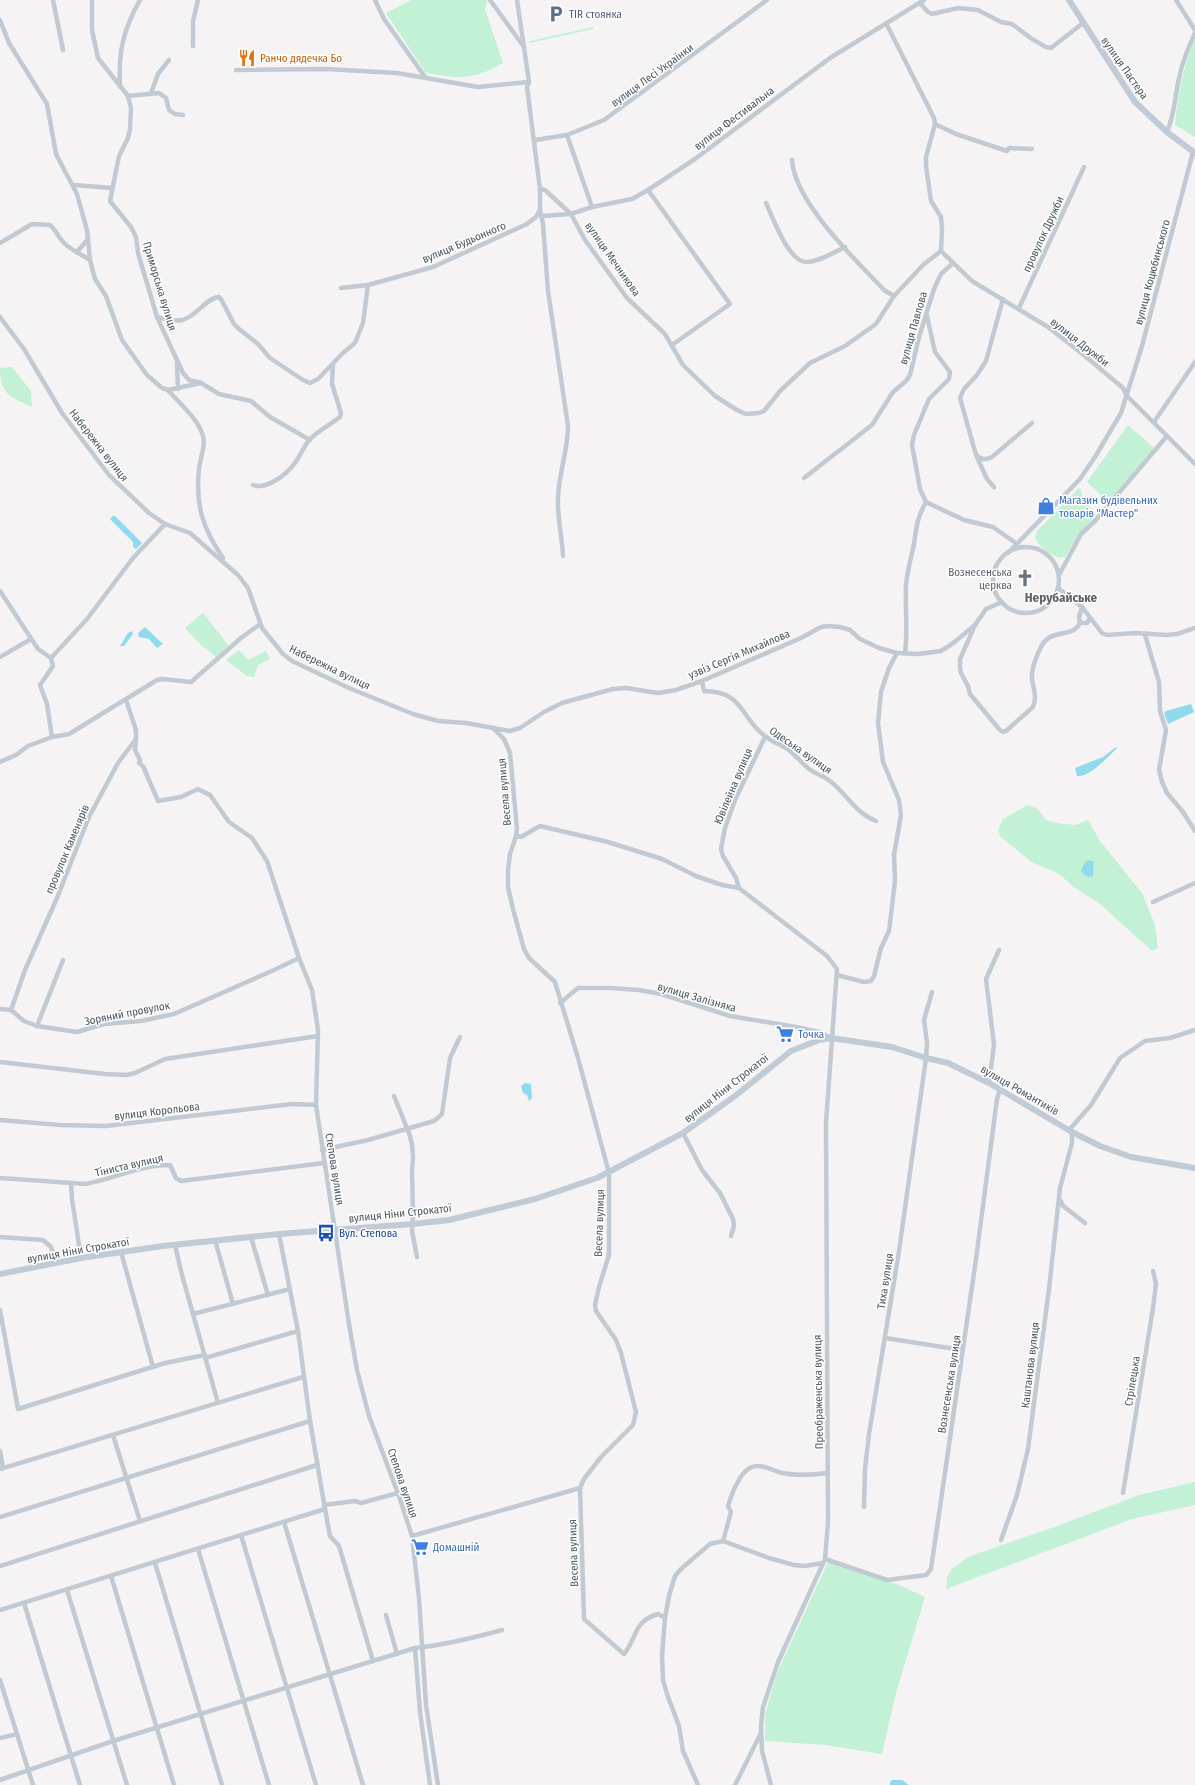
<svg xmlns="http://www.w3.org/2000/svg" width="1195" height="1785" font-family="'Fira Sans Condensed',sans-serif">
  <rect width="100%" height="100%" fill="#f5f3f3"/>
  <g fill="#c3f1d5" fill-rule="evenodd">
    <path d="M411 0H486L487 2 485 9 503 63C474 80 459 79 426 73L386 13Z"/>
    <path d="M593 27V29L530 43V41Z"/>
    <path d="M1195 38V137L1175 125C1178 92 1183 69 1195 38Z"/>
    <path d="M12 367 31 391 32 407C11 398 0 394 0 368Z"/>
    <path d="M1128 425 1154 448 1108 502 1087 482Z"/>
    <path d="M1079 488 1081 490 1083 501 1094 511V518L1079 534 1065 557 1060 558C1051 555 1037 546 1035 537L1037 531Z"/>
    <path d="M203 613 229 646 216 657 200 644 185 628Z"/>
    <path d="M239 650 248 660 266 651 270 659 258 665 254 677 247 676 226 660Z"/>
    <path d="M1028 805 1038 809 1046 820 1057 823 1075 825 1088 820 1100 841 1142 893 1155 925 1158 948 1152 951 1099 903 1075 888 1059 874 1030 861 1000 836 998 830 1003 819ZM1089 860 1094 861 1093 870 1082 866Z"/>
    <path d="M1195 1482V1505L1132 1519 946 1589 947 1577 952 1569 968 1557 1060 1525 1139 1495Z"/>
    <path d="M829 1560 899 1585 925 1597 896 1693 882 1754 825 1745 765 1741V1714L777 1673Z"/>
  </g>
  <g fill="#90daee">
    <path d="M114 515 142 543 136 549 133 547V542L110 519Z"/>
    <path d="M145 627 163 644 157 648 149 639 139 637 138 633Z"/>
    <path d="M132 631 133 634 124 646H120L128 633Z"/>
    <path d="M1191 704 1194 712 1168 724 1164 713 1166 711Z"/>
    <path d="M1116 747 1117 748C1109 756 1089 778 1077 776L1075 768 1103 757Z"/>
    <path d="M1089 860 1094 861 1093 876 1088 877 1083 874 1081 870 1085 862Z"/>
    <path d="M525 1083 531 1084 532 1098 529 1101 527 1095 523 1093 521 1086Z"/>
    <path d="M892 1780H902L909 1785H890V1782Z"/>
  </g>
  <g fill="none" stroke-linecap="round" stroke-linejoin="round">
    <g stroke="#c1cad2" stroke-width="4.5">
      <path d="M53 0 63 50"/>
      <path d="M92 0V30L98 58 128 96 131 108 130 129 128 138 119 156 110 201 131 227 136 237 138 253 157 317 183 373 189 380 201 383 219 394 251 401 270 417 310 440"/>
      <path d="M375 0 384 19 425 77"/>
      <path d="M490 0 524 47"/>
      <path d="M517 0 529 82 527 87 540 189V210L543 224 548 291 568 426C568 450 559 473 558 497 557 517 562 536 563 556"/>
      <path d="M1176 0 1195 30"/>
      <path d="M920 3 928 12 932 14 958 8 978 10 1001 22 1012 24 1032 39 1046 47 1051 48 1083 23"/>
      <path d="M0 20 9 43 47 104 56 154 77 194 87 230 90 260 95 279 106 296 122 340 147 375 162 388 168 390 201 383"/>
      <path d="M886 23 934 118 935 124 926 157V166L931 201 941 217 942 229 941 251"/>
      <path d="M193 46V21L198 0"/>
      <path d="M236 70 326 69 397 73 478 87 529 82"/>
      <path d="M120 87C118 53 123 30 140 0"/>
      <path d="M151 93 158 74 169 60"/>
      <path d="M128 96 159 93 166 98 169 110 175 114 183 115"/>
      <path d="M935 124 956 134 1007 151 1009 148 1032 149"/>
      <path d="M1167 132C1175 114 1175 93 1180 74 1183 60 1189 46 1195 33"/>
      <path d="M567 135 592 207"/>
      <path d="M535 140 567 135 604 120 767 0"/>
      <path d="M792 160C795 203 855 259 884 290L894 296"/>
      <path d="M73 185 112 188"/>
      <path d="M540 189 545 190 571 214 585 240 627 298 665 334 683 365 715 396 737 410 746 414 759 413 764 411 781 390 810 363 845 346 876 324 894 296 923 265 941 251"/>
      <path d="M648 190 730 304 672 345"/>
      <path d="M766 203C773 218 789 263 807 262 820 261 833 253 845 247"/>
      <path d="M542 216 571 214 592 207 632 199 648 190 695 159 830 58 924 0"/>
      <path d="M0 243 32 224 50 225C56 230 58 237 64 243 71 250 81 254 90 260"/>
      <path d="M941 251 972 281 1048 327 1085 356 1123 388 1127 396 1195 464"/>
      <path d="M77 252 88 239"/>
      <path d="M341 288 368 285 433 267 527 224 536 217 540 210"/>
      <path d="M1003 299 986 361 977 375 964 389 960 398 976 455C982 460 985 460 992 457L1032 423"/>
      <path d="M1019 308 1084 167"/>
      <path d="M0 317 24 349 62 413 109 475 149 513 165 524 190 533 238 575 248 588 262 628 283 654 292 661 349 688 413 714 438 721 466 723 510 731 520 728 544 712 562 703 613 689 626 688 658 693 676 690 702 681 801 638 821 627 828 626 840 627 850 630 860 639 879 648 897 653 918 654 941 651 952 644 975 625"/>
      <path d="M157 317C165 319 174 322 182 320 195 318 207 297 219 297L221 299 234 324 239 329 258 344 270 358 303 380 310 383 318 379 343 353 355 343 363 323 368 285"/>
      <path d="M177 363 178 389"/>
      <path d="M168 390C179 403 196 417 202 433 207 445 200 457 199 469 195 505 203 529 223 558"/>
      <path d="M1154 422 1195 362"/>
      <path d="M977 457 987 479 994 487"/>
      <path d="M804 478 872 425 893 392 906 381 910 375 919 337 934 289 941 274 953 263"/>
      <path d="M253 485C267 490 287 474 295 463 300 456 304 446 310 439 318 431 331 424 340 417L341 413 332 384 333 364"/>
      <path d="M926 502 964 520 993 527 1017 544"/>
      <circle cx="1026" cy="580" r="33"/>
      <path d="M1008 553 1080 479 1095 457 1121 413 1142 346 1193 152"/>
      <path d="M1059 575 1081 534 1095 521 1167 436"/>
      <path d="M1058 588 1082 607 1102 633 1107 635 1136 633 1166 635 1177 634 1195 628"/>
      <path d="M0 591 38 649 51 658 53 666 40 685 47 704 52 737"/>
      <path d="M1002 602 986 609 975 625 960 659V668L961 673 968 686 970 694 999 729 1003 732 1006 731 1033 707C1037 697 1034 690 1032 680 1031 669 1037 654 1042 645 1052 628 1072 639 1080 623"/>
      <path d="M1080 623 1079 617 1082 607"/>
      <path d="M1080 623H1087L1090 618"/>
      <path d="M1145 635 1159 682 1160 711 1166 730 1159 770 1162 782 1167 793 1183 812 1195 831"/>
      <path d="M905 653C908 631 905 608 906 585 907 573 910 561 913 549 917 529 915 522 926 502L920 489 912 445 914 435 929 399 949 379 950 372 935 352 927 316"/>
      <path d="M0 657 31 639"/>
      <path d="M51 658 87 619 133 558 165 524"/>
      <path d="M702 681 704 691C744 691 740 718 765 736 772 742 781 745 789 750 796 756 802 763 809 769 816 774 824 776 830 781 847 794 855 813 876 821"/>
      <path d="M494 729 504 739 510 753 517 829 516 836 510 854 508 870V887L513 909 524 949 529 958 555 982 578 1058 609 1173V1255L599 1287 595 1305 596 1311 616 1340 621 1353 636 1412 633 1425 601 1457 584 1479 580 1488 584 1619 624 1654C637 1639 633 1621 658 1614L665 1618 662 1656 663 1680 667 1694 679 1726 683 1751 698 1785"/>
      <path d="M136 739 135 750 140 760 139 763 143 766 158 801 181 797 198 789 210 795 229 822 252 838 267 861 299 958 312 990 318 1030 316 1105 349 1324 357 1370 369 1416 400 1499 412 1536 419 1598 426 1705 438 1785"/>
      <path d="M0 762 16 755 28 746 52 737 69 734 157 680 162 679 191 682 241 638 260 624"/>
      <path d="M516 836 521 837 540 826 608 842 662 859 696 876 722 885 739 888 827 956 837 969 826 1123 828 1522 825 1559 778 1662 763 1707 761 1726 762 1751 771 1785"/>
      <path d="M739 888 736 878 723 856 721 849 725 828 735 800 765 737"/>
      <path d="M1153 902 1195 883"/>
      <path d="M837 975 864 982 871 981 874 976 881 948 889 931 895 881 894 855 901 815 899 800 883 762 878 723 881 692 889 668 897 653"/>
      <path d="M560 1003 578 988H610L639 990 661 994 730 1016 796 1027 819 1032 831 1038"/>
      <path d="M0 1009 11 1010 24 1021 37 1026 77 1032 104 1024 141 1021 174 1014 274 970 299 958"/>
      <path d="M11 1010 25 970 57 898 89 817 118 763 136 739V730L126 700"/>
      <path d="M37 1026 63 960"/>
      <path d="M0 1062 105 1074 127 1075 135 1073 165 1059 318 1036"/>
      <path d="M989 1083 994 1045 986 979 999 950"/>
      <path d="M394 1096 409 1133 412 1144 413 1157 412 1171 413 1214 412 1231 417 1257"/>
      <path d="M0 1120 60 1125 106 1126 292 1104 316 1105"/>
      <path d="M1069 1130 1091 1105 1120 1058 1145 1041 1170 1038 1195 1030"/>
      <path d="M683 1133 702 1170 720 1193 733 1219 734 1226 731 1236"/>
      <path d="M322 1150 368 1140 434 1121 442 1114 450 1058 460 1037"/>
      <path d="M0 1178 86 1184C113 1179 141 1165 170 1165L176 1178 181 1181 324 1163"/>
      <path d="M71 1183 72 1199 81 1258"/>
      <path d="M1061 1201 1062 1205 1085 1223"/>
      <path d="M0 1237 43 1240 51 1247 57 1263"/>
      <path d="M251 1237 268 1295"/>
      <path d="M215 1240 233 1304"/>
      <path d="M175 1245 182 1275 218 1403"/>
      <path d="M121 1252 153 1367"/>
      <path d="M0 1310 18 1409 165 1363 205 1355"/>
      <path d="M193 1314 290 1289"/>
      <path d="M885 1338 949 1348 963 1347"/>
      <path d="M205 1358 298 1331"/>
      <path d="M113 1435 140 1521"/>
      <path d="M0 1451 3 1468"/>
      <path d="M0 1469 303 1377"/>
      <path d="M1123 1493 1153 1308 1156 1284 1153 1271"/>
      <path d="M324 1505 355 1501 361 1503 398 1493"/>
      <path d="M864 1507 865 1469 869 1434 899 1251 926 1058 927 1043 924 1020 932 992"/>
      <path d="M325 1509 330 1536 339 1546 373 1661"/>
      <path d="M0 1517 310 1421"/>
      <path d="M284 1522 363 1785"/>
      <path d="M241 1535 316 1785"/>
      <path d="M412 1536 580 1488"/>
      <path d="M1001 1540 1017 1495 1028 1449 1049 1289 1060 1188 1072 1143V1132"/>
      <path d="M723 1541 731 1512 728 1506C732 1493 742 1465 758 1466 766 1466 774 1471 782 1473 797 1476 813 1475 828 1473"/>
      <path d="M198 1549 269 1785"/>
      <path d="M825 1559 887 1580 926 1575 931 1569 976 1259 997 1099 1000 1090"/>
      <path d="M155 1563 222 1785"/>
      <path d="M0 1566 317 1465"/>
      <path d="M111 1576 174 1785"/>
      <path d="M67 1590 127 1785"/>
      <path d="M24 1603 80 1785"/>
      <path d="M0 1610 325 1509 310 1421 298 1331 279 1234"/>
      <path d="M386 1615 397 1654"/>
      <path d="M665 1618 669 1596 675 1576 681 1569 710 1544 723 1541 769 1558 794 1565 805 1566 823 1563"/>
      <path d="M415 1648 420 1712 430 1785"/>
      <path d="M0 1680 33 1785"/>
      <path d="M0 1738 17 1734"/>
      <path d="M0 1780 113 1741 415 1648C445 1645 473 1638 502 1630"/>
      <path d="M735 1785 760 1735"/>
    </g>
    <g stroke="#c1cbd6" stroke-width="6">
      <path d="M1069 0 1135 102 1167 132 1195 153"/>
      <path d="M0 1274 81 1258 163 1246 279 1234 413 1224 449 1220 535 1199 597 1178 683 1133 735 1096 791 1051 819 1040 831 1038 892 1047 926 1058 948 1063 989 1083 1072 1132 1100 1146 1131 1157 1195 1168"/>
    </g>
  </g>
  <defs>
    <g id="parking-bare" transform="scale(1.38)"><path d="M-3.5-5.5H1a3.5 3.5 0 0 1 0 7H-1V5.5H-3.5ZM-1-3.4V-.6H.8a1.4 1.4 0 0 0 0-2.8Z" fill="#5c6f8a" stroke="#fff" stroke-width="2.5" paint-order="stroke"/></g>
    <g id="restaurant-bare" transform="scale(1.38)"><path d="M-5-6h1v4h1v-4h1v4h1v-4h1v5L-1.5 .5V6h-2V.5L-5-1ZM5-6V6H3V1.5H1.5Q1.5-4 5-6Z" fill="#e8710a" stroke="#fff" stroke-width="2.5" paint-order="stroke"/></g>
    <g id="shop-bare" transform="scale(1.38)"><path d="M-5-2.5h2.3a2.7 3.5 0 0 1 5.4 0H5L5.5 6h-11ZM-1.5-2.5h3a1.5 2.3 0 0 0-3 0Z" fill="#3f7fe0" stroke="#fff" stroke-width="2.5" paint-order="stroke"/></g>
    <g id="church-bare" transform="scale(1.38)"><path d="M-1.2-6h2.4v3.5h3.3v2.4h-3.3V6h-2.4V-.1h-3.3v-2.4h3.3Z" fill="#6b7280" stroke="#fff" stroke-width="2.5" paint-order="stroke"/></g>
    <g id="supermarket-bare" transform="scale(1.38)"><path d="M-6-5.5h2.5l.6 2H6L4.5 2H-2.5L-4.4-4H-6ZM-1.5 3.2a1.3 1.3 0 1 0 .1 0ZM3 3.2a1.3 1.3 0 1 0 .1 0Z" fill="#3f7fe0" stroke="#fff" stroke-width="2.5" paint-order="stroke"/></g>
    <g id="bus-bare" transform="scale(1.38)"><path d="M-5-6H5V4H4V6H2V4H-2V6H-4V4H-5ZM-3.5-4V0h7V-4ZM-3.5 1.2v1.5H-2V1.2ZM2 1.2v1.5H3.5V1.2Z" fill="#1a4fb4" stroke="#fff" stroke-width="2.5" paint-order="stroke"/></g>
  </defs>
  <g fill-rule="evenodd">
    <use href="#parking-bare" x="556" y="14"/>
    <use href="#restaurant-bare" x="247" y="58"/>
    <use href="#shop-bare" x="1046" y="506"/>
    <use href="#church-bare" x="1025" y="578"/>
    <use href="#supermarket-bare" x="785" y="1034"/>
    <use href="#bus-bare" x="326" y="1233"/>
    <use href="#supermarket-bare" x="420" y="1547"/>
  </g>
  <g text-anchor="middle" stroke-width="3" stroke-linejoin="round" paint-order="stroke">
    <g font-size="11" fill="#4e5e75" stroke="#fff" text-anchor="start">
      <text x="569" y="18">TIR стоянка</text>
    </g>
    <g font-size="11" fill="#c56008" stroke="#fff" text-anchor="start">
      <text x="260" y="62">Ранчо дядечка Бо</text>
    </g>
    <g font-size="11" fill="#4a5661" stroke="#fff">
      <text transform="translate(1125 68) rotate(55)" y="4">вулиця Пастера</text>
      <text transform="translate(652 75) rotate(-36)" y="4">вулиця Лесі Українки</text>
      <text transform="translate(734 118) rotate(-37)" y="4">вулиця Фестивальна</text>
      <text transform="translate(1043 234) rotate(-65)" y="4">провулок Дружби</text>
      <text transform="translate(464 242) rotate(-23)" y="4">вулиця Будьонного</text>
      <text transform="translate(613 259) rotate(55)" y="4">вулиця Мечникова</text>
      <text transform="translate(1152 272) rotate(-75)" y="4">вулиця Коцюбинського</text>
      <text transform="translate(160 286) rotate(73)" y="4">Приморська вулиця</text>
      <text transform="translate(913 328) rotate(-74)" y="4">вулиця Павлова</text>
      <text transform="translate(1080 342) rotate(38)" y="4">вулиця Дружби</text>
      <text transform="translate(99 445) rotate(52)" y="4">Набережна вулиця</text>
      <text transform="translate(739 654) rotate(-23)" y="4">узвіз Сергія Михайлова</text>
      <text transform="translate(330 667) rotate(26)" y="4">Набережна вулиця</text>
      <text transform="translate(801 750) rotate(35)" y="4">Одеська вулиця</text>
      <text transform="translate(733 786) rotate(-67)" y="4">Ювілейна вулиця</text>
      <text transform="translate(504 792) rotate(-95)" y="4">Весела вулиця</text>
      <text transform="translate(67 849) rotate(-67)" y="4">провулок Каменярів</text>
      <text transform="translate(697 997) rotate(16)" y="4">вулиця Залізняка</text>
      <text transform="translate(127 1013) rotate(-11)" y="4">Зоряний провулок</text>
      <text transform="translate(726 1088) rotate(-38)" y="4">вулиця Ніни Строкатої</text>
      <text transform="translate(1020 1090) rotate(30)" y="4">вулиця Романтиків</text>
      <text transform="translate(157 1111) rotate(-7)" y="4">вулиця Корольова</text>
      <text transform="translate(129 1165) rotate(-13)" y="4">Тіниста вулиця</text>
      <text transform="translate(335 1169) rotate(81)" y="4">Степова вулиця</text>
      <text transform="translate(400 1213) rotate(-6)" y="4">вулиця Ніни Строкатої</text>
      <text transform="translate(599 1223) rotate(-88)" y="4">Весела вулиця</text>
      <text transform="translate(78 1250) rotate(-10)" y="4">вулиця Ніни Строкатої</text>
      <text transform="translate(885 1281) rotate(-81)" y="4">Тиха вулиця</text>
      <text transform="translate(1030 1365) rotate(-83)" y="4">Каштанова вулиця</text>
      <text transform="translate(1132 1381) rotate(-81)" y="4">Стрілецька</text>
      <text transform="translate(949 1384) rotate(-81)" y="4">Вознесенська вулиця</text>
      <text transform="translate(818 1392) rotate(-91)" y="4">Преображенська вулиця</text>
      <text transform="translate(403 1483) rotate(71)" y="4">Степова вулиця</text>
      <text transform="translate(573 1553) rotate(-92)" y="4">Весела вулиця</text>
    </g>
    <g font-size="11" fill="#366cbe" stroke="#fff" text-anchor="start">
      <text x="1059" y="504">Магазин будівельних<tspan x="1059" dy="13">товарів "Мастер"</tspan></text>
      <text x="798" y="1038">Точка</text>
      <text x="433" y="1551">Домашній</text>
    </g>
    <g font-size="11" fill="#5b616d" stroke="#fff" text-anchor="end">
      <text x="1012" y="576">Вознесенська<tspan x="1012" dy="13">церква</tspan></text>
    </g>
    <g font-size="11" fill="#164399" stroke="#fff" text-anchor="start">
      <text x="339" y="1237">Вул. Степова</text>
    </g>
    <g font-size="13" font-weight="bold" fill="#5f6368" stroke="#fff">
      <text x="1061" y="602">Нерубайське</text>
    </g>
  </g>
</svg>
